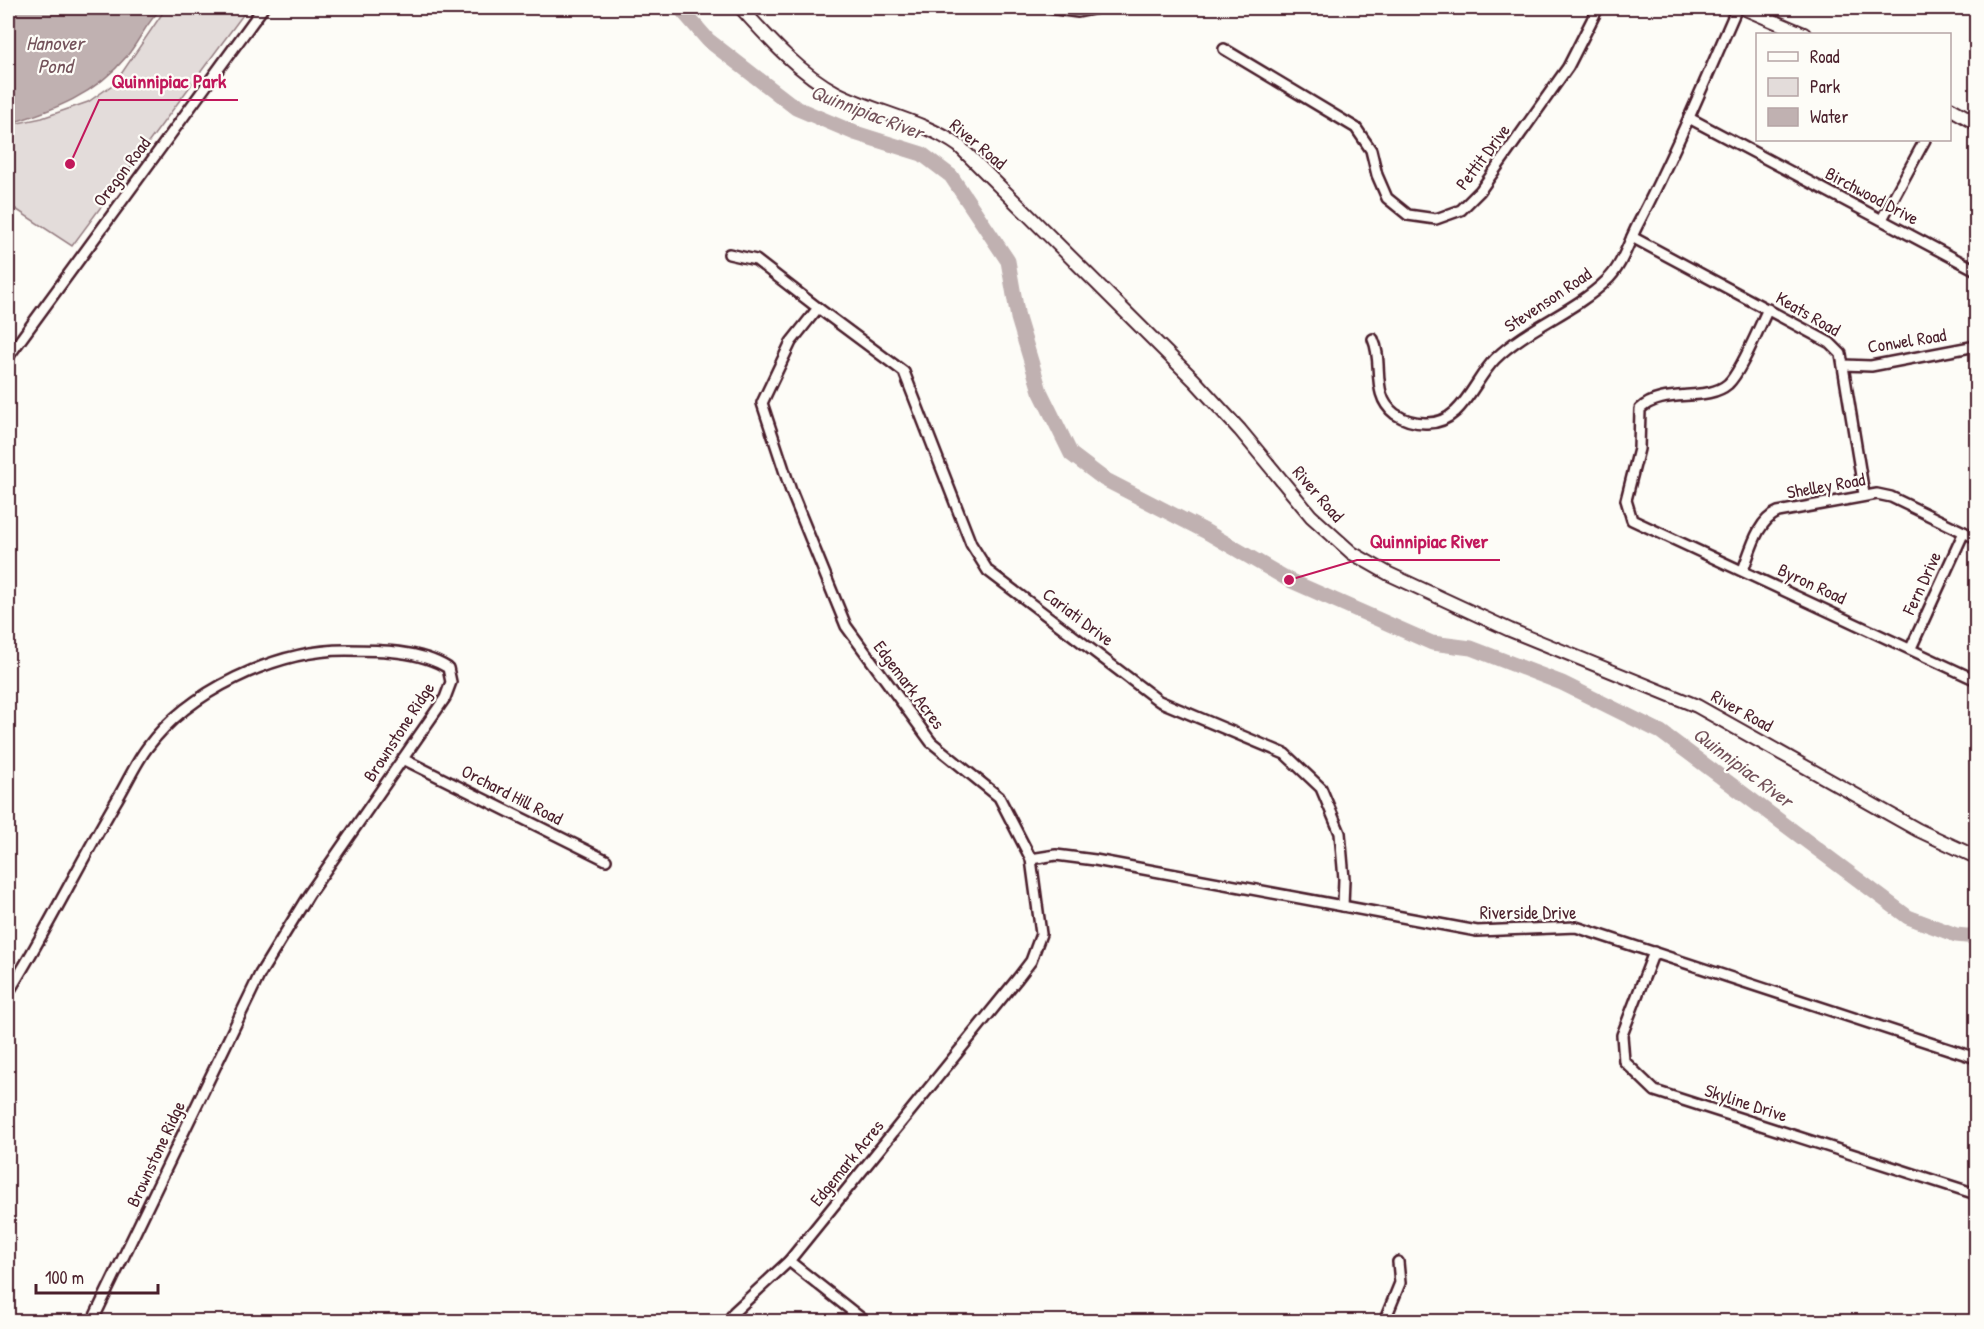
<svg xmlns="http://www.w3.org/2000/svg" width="1984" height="1329" font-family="'Patrick Hand',sans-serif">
  <rect width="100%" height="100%" fill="#fdfcf7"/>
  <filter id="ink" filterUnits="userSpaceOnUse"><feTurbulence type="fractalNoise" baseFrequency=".0167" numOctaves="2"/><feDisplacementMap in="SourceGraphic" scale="12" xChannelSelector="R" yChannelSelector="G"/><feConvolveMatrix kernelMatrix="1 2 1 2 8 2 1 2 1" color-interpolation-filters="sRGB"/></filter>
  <g filter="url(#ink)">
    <path fill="#e3dcda" stroke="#967e82" stroke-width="1.5" d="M166 8H248L72 246 8 204V125L42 118 88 102 115 83Z"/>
    <path fill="#c0b1b1" stroke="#91777b" stroke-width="1.5" d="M8 8H162C147 21 140 40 127 56 95 95 54 110 8 124Z"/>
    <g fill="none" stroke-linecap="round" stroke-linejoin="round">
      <path stroke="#c0b1b1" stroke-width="15" d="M680 8 708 40 796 108 855 133 922 154 951 176 1008 261 1018 318 1040 391 1071 454 1104 479 1205 531 1289 580 1432 643 1471 648 1562 683 1661 732 1908 917 1956 935 1976 937"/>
      <g stroke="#4a1f2b" stroke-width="14">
        <g id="minor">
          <path d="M1048 8 1078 12 1098 8"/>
          <path d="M1224 49 1356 128 1371 150 1377 175 1387 198 1408 215 1436 219 1461 210 1480 191 1568 67 1598 8"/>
          <path d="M1689 118 1976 270"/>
          <path d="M1882 219 1925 140"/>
          <path d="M1632 237 1830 343 1841 354 1864 494"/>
          <path d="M818 308 904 372 971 544 988 571 1159 701 1285 754 1321 788 1340 833 1344 879 1343 906"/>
          <path d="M1768 309C1759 327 1741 372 1728 384 1706 403 1663 387 1640 409L1639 449 1626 500 1632 520 1976 680"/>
          <path d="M1373 339C1384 363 1370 395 1395 414 1404 420 1414 423 1425 423 1462 425 1473 381 1495 359 1528 327 1574 312 1606 281 1621 268 1628 244 1637 226 1674 155 1705 81 1737 8"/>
          <path d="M8 357 263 8"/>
          <path d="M1843 365 1871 366 1976 346"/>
          <path d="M1743 570C1751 550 1757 521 1778 512L1877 494 1891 497 1976 538"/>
          <path d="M1911 648 1964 532"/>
          <path d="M403 759 606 860"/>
          <path d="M1031 859 1056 855 1095 860 1477 931 1576 927 1976 1058"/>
          <path d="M1654 952 1622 1035 1624 1061 1655 1091 1976 1194"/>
          <path d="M8 993C46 932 78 866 115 803 126 785 135 764 147 748 189 691 276 650 346 650 378 650 420 650 448 668L451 682 445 698 309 894 260 974 92 1322"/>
          <path d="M789 1261 866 1322"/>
          <path d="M728 1322 734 1312 789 1261 1018 978 1031 961 1041 934 1031 859 999 797 931 742 846 626 791 491 762 403 791 342 818 308 756 260 729 254"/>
          <path d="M1384 1322 1400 1283 1398 1262"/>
        </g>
      </g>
      <g stroke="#4a1f2b" stroke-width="16">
        <g id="major">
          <path d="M741 8C768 38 800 74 837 93 877 113 922 120 959 146L1194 380 1240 430 1311 516 1352 553 1389 574 1510 630 1697 706 1918 830 1976 857"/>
          <path d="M1743 8 1804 34"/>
          <path d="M1950 108 1976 123"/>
        </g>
      </g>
      <use href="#minor" stroke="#fdfcf7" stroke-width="9"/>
      <use href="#major" stroke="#fdfcf7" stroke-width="12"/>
    </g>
  </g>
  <g text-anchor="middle" stroke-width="4.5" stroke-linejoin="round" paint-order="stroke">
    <g font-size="18" fill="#4a1f2b" stroke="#fdfcf7">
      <text transform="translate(978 144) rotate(40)" y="6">River Road</text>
      <text transform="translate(1483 157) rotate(-53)" y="6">Pettit Drive</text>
      <text transform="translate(122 172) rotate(-53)" y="6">Oregon Road</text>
      <text transform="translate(1872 196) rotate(28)" y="6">Birchwood Drive</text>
      <text transform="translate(1548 300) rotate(-34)" y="6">Stevenson Road</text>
      <text transform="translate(1808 314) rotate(30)" y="6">Keats Road</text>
      <text transform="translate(1907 341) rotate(-9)" y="6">Conwel Road</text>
      <text transform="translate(1826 486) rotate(-10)" y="6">Shelley Road</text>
      <text transform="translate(1318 494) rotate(49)" y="6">River Road</text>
      <text transform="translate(1922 583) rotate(-65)" y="6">Fern Drive</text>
      <text transform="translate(1812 584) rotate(25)" y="6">Byron Road</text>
      <text transform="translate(1078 617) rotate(37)" y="6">Cariati Drive</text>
      <text transform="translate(909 685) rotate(53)" y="6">Edgemark Acres</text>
      <text transform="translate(1742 711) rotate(29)" y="6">River Road</text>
      <text transform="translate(399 732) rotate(-57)" y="6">Brownstone Ridge</text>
      <text transform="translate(512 795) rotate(27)" y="6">Orchard Hill Road</text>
      <text x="1528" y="919">Riverside Drive</text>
      <text transform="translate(1746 1103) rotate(18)" y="6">Skyline Drive</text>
      <text transform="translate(156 1154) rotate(-65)" y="6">Brownstone Ridge</text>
      <text transform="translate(847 1163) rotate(-51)" y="6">Edgemark Acres</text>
    </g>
    <g font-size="20" font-style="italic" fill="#73525a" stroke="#fdfcf7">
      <text x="55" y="50">Hanover<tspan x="55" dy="23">Pond</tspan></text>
      <text transform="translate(867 112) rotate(21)" y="7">Quinnipiac River</text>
      <text transform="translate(1743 767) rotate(37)" y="7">Quinnipiac River</text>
    </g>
  </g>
  <path fill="none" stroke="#c2185b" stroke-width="2" d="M70 164L99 100H238M1289 580L1357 560H1500"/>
  <g fill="#c2185b" stroke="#fdfcf7" stroke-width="2">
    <circle cx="70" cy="164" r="6"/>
    <circle cx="1289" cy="580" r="6"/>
  </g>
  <g font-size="20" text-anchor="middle" font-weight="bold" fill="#c2185b" stroke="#fdfcf7" stroke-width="4.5" stroke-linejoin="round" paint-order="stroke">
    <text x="169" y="88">Quinnipiac Park</text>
    <text x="1429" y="548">Quinnipiac River</text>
  </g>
  <rect width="1984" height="1329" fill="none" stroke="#fdfcf7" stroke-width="30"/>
  <rect x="15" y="15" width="1954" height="1299" fill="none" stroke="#4a1f2b" stroke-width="2" filter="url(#ink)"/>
  <rect x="1756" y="33" width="195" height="108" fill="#fdfcf7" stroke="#b5a4a5" stroke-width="1.5"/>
  <rect x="1768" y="52" width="30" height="9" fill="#fdfcf7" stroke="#b5a4a5" stroke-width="1.5"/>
  <text x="1810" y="63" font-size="18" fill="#4a1f2b">Road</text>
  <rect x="1768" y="78" width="30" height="18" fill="#e3dcda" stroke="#b5a4a5" stroke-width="1.5"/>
  <text x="1810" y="93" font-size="18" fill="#4a1f2b">Park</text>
  <rect x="1768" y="108" width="30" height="18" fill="#c0b1b1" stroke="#b5a4a5" stroke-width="1.5"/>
  <text x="1810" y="123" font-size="18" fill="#4a1f2b">Water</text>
  <path d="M36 1284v9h122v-9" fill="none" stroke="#4a1f2b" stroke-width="3"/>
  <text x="45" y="1284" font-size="18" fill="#4a1f2b" stroke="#fdfcf7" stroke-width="4.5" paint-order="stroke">100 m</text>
</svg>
